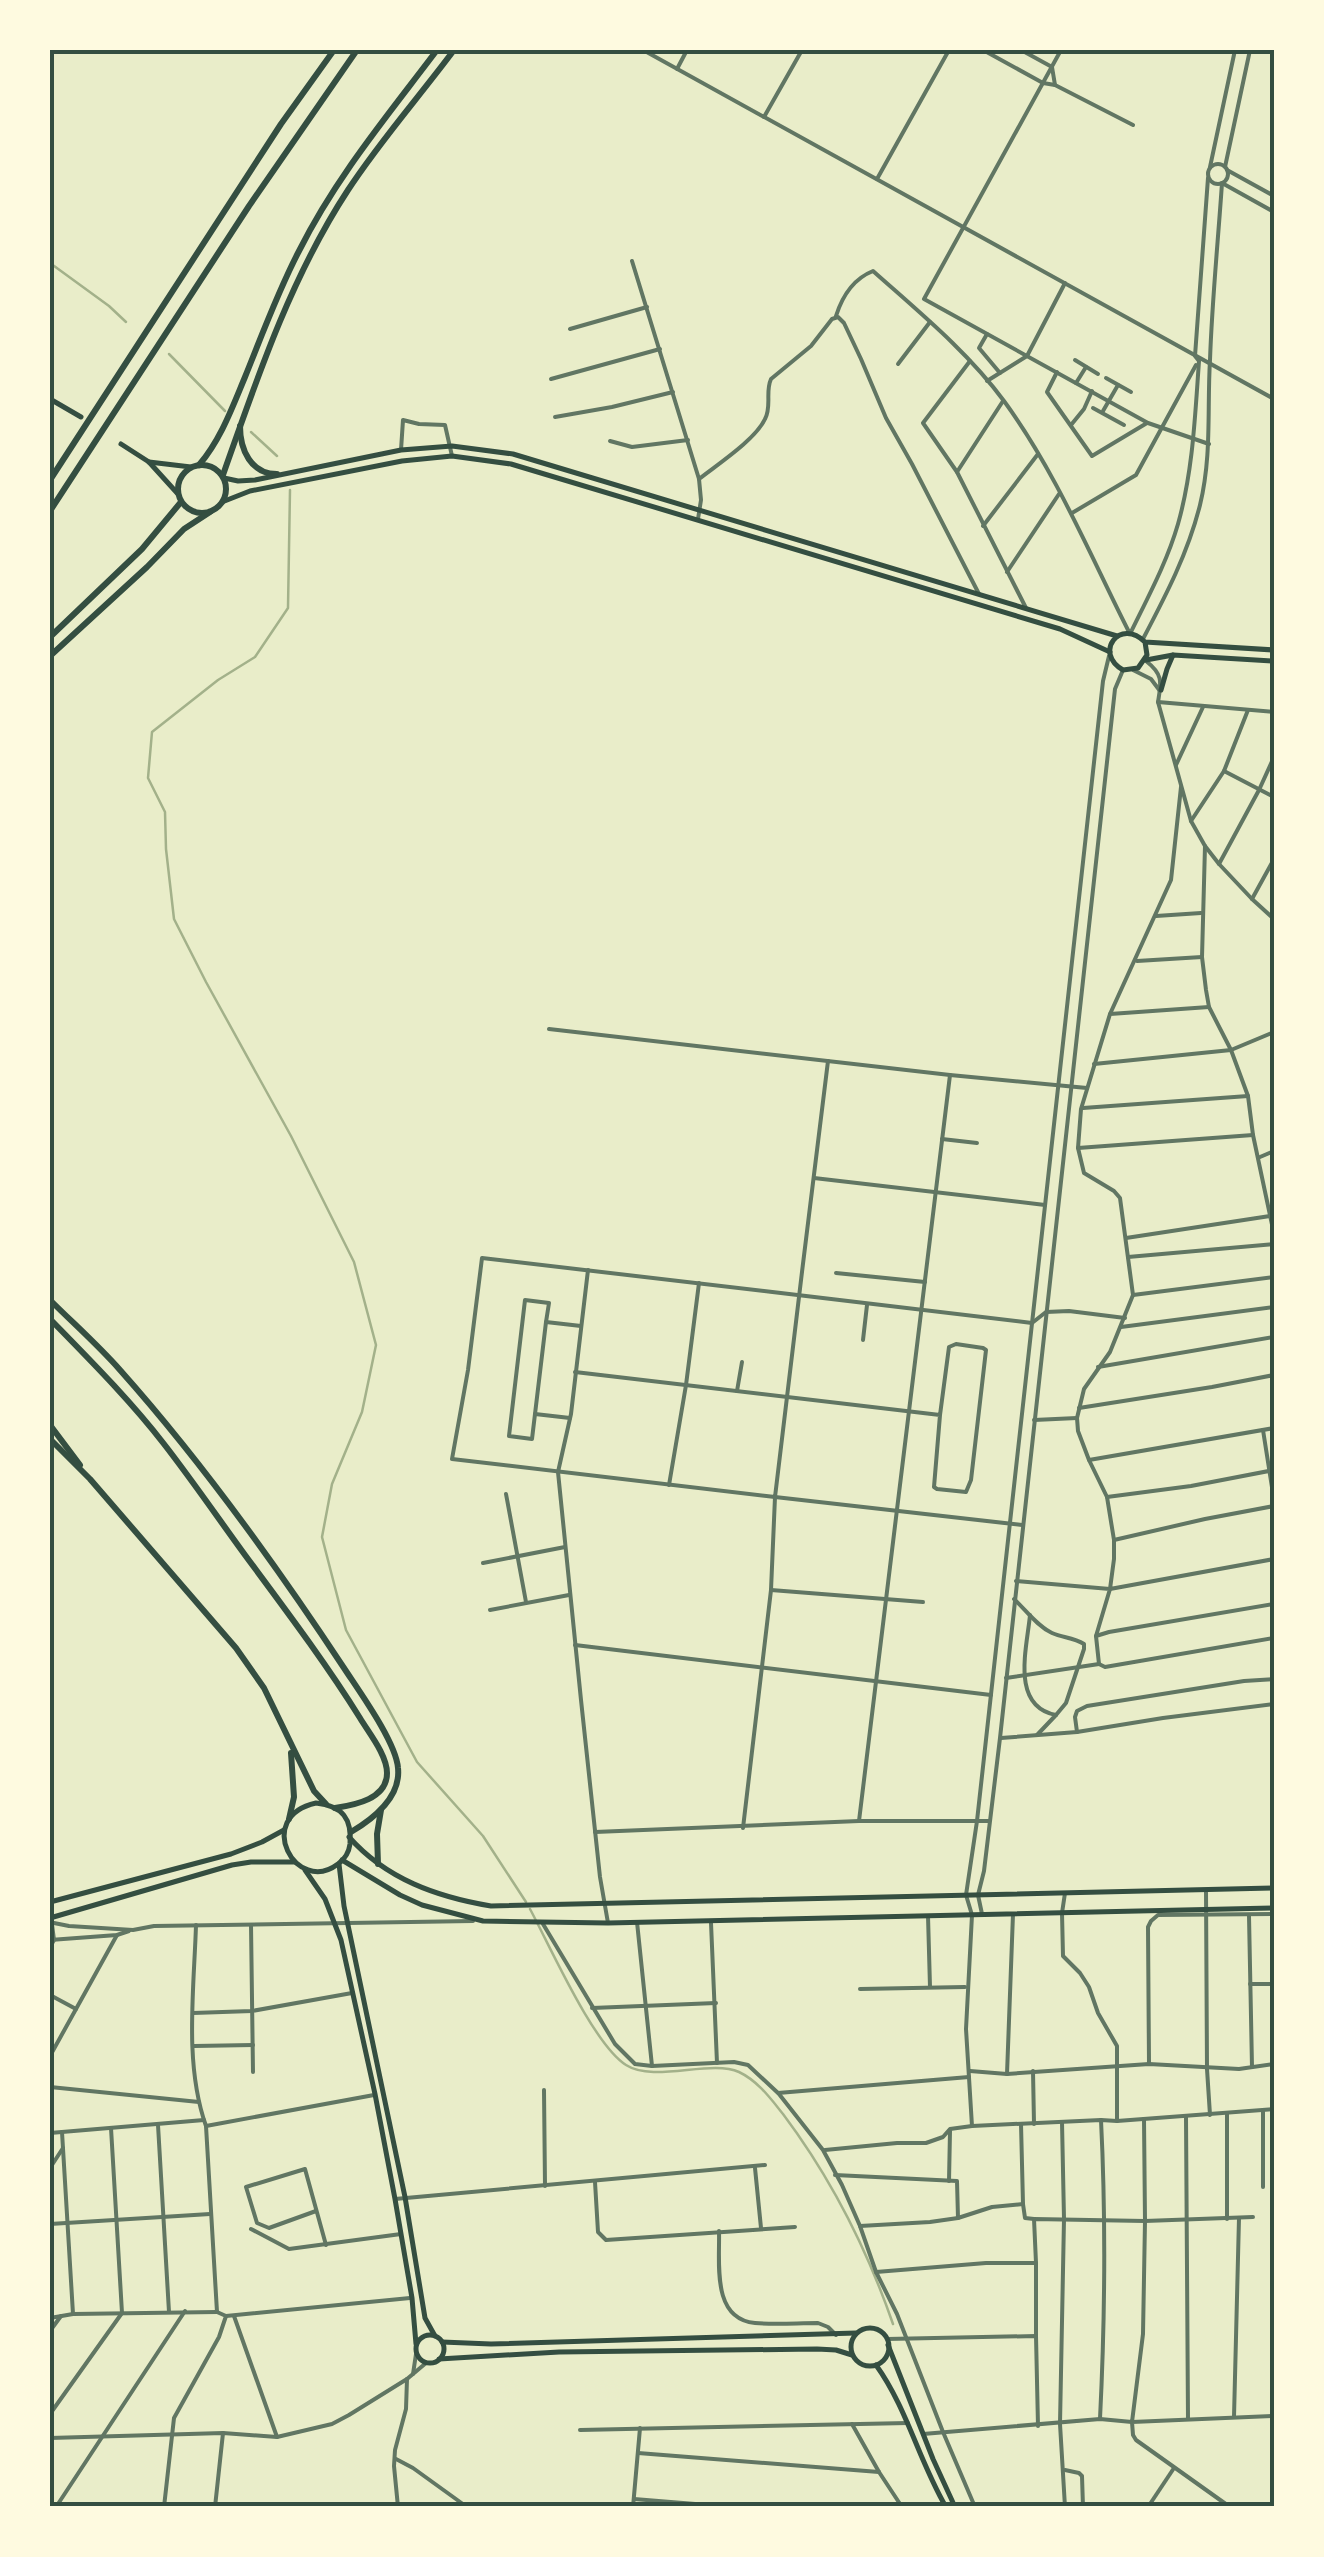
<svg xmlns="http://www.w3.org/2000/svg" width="1324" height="2557" font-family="'Roboto Condensed',sans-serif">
  <rect width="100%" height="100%" fill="#e9edc9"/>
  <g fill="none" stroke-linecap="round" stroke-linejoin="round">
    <g stroke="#a3b18a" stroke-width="2.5">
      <path d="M50 263 109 306 126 322"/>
      <path d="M169 354 225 411"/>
      <path d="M251 432 277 456"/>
      <path d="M290 490 288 608 255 657 218 680 152 732 148 778 165 812 166 849 174 919 206 982 291 1136 354 1262 376 1345 362 1412 332 1484 322 1537 346 1630 417 1762 483 1836 526 1902"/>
      <path d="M530 1909C550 1946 593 2044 626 2065 654 2083 711 2059 739 2072 758 2081 771 2099 783 2114 831 2178 867 2249 893 2324"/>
    </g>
    <g stroke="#617663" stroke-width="4">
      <path d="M643 50 1274 399"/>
      <path d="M983 50 1043 83 1055 85 1133 125"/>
      <path d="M1021 50 1052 67 1055 85"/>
      <path d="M1061 50 924 299 1148 423 1209 444"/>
      <path d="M677 69 687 50"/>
      <path d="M764 117 802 50"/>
      <circle cx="1218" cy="174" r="10"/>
      <path d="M1210 167 1235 50"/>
      <path d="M1225 167 1250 50"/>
      <path d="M1227 170 1274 196"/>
      <path d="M877 179 949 50"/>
      <path d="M1222 183 1274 212"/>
      <path d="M632 261 699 479 701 500 698 519"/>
      <path d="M836 316C842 297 853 279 873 271 919 312 968 352 1004 401 1056 472 1090 555 1129 632"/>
      <path d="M570 329 647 307"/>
      <path d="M987 334 979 348 1000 373"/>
      <path d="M1075 360 1098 374"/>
      <path d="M970 361 923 423 957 472 1026 608"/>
      <path d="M898 364 930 322"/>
      <path d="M1057 372 1047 392 1092 456 1147 423"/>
      <path d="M1106 378 1131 392"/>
      <path d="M551 379 660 349"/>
      <path d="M987 381 1027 356 1065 283"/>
      <path d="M1076 383 1086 367"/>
      <path d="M1093 408 1124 425"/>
      <path d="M1103 411 1118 385"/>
      <path d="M555 417 612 407 673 392"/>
      <path d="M1071 425 1084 409 1092 391"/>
      <path d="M610 441 632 447 688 440"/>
      <path d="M401 450 403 420 419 424 445 425 452 456"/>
      <path d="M957 472 1003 401"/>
      <path d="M699 479C718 464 755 440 765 419 772 406 765 392 771 379L811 346 832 319 838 317 844 323 861 359 886 418 912 464 979 594"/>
      <path d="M1072 513 1136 475 1196 365"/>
      <path d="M983 526 1038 454"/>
      <path d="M1007 572 1059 494"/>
      <path d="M1131 632C1148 597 1167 562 1178 524 1193 471 1195 416 1199 361L1195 356 1208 178"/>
      <path d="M1143 639C1166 595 1188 553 1200 505 1212 455 1207 410 1210 360 1212 301 1218 242 1222 183"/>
      <path d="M1158 702 1274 712"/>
      <path d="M1176 765 1203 707"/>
      <path d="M1224 771 1274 797"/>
      <path d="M1191 821 1224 771 1248 710"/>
      <path d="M1205 846 1202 957 1206 990 1209 1007 1231 1050 1248 1096 1253 1135 1274 1234"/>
      <path d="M1219 864 1259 790 1274 757"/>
      <path d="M1252 899 1274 859"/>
      <path d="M1156 916 1201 913"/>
      <path d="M1137 961 1202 957"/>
      <path d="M1209 1007 1110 1014 1081 1109 1078 1148 1253 1135"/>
      <path d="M1110 1014 1171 880 1181 787"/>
      <path d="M549 1029 950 1075 1087 1088"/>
      <path d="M828 1061C810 1206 792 1352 775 1497L452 1459 468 1370 482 1258C665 1279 849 1301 1032 1323L1046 1312 1069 1311 1125 1318"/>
      <path d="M1094 1064 1231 1050 1274 1032"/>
      <path d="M1083 1108 1248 1096"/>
      <path d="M942 1139 977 1143"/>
      <path d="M1078 1148 1084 1173 1114 1191 1120 1198 1133 1295 1110 1352 1084 1389 1077 1418 1078 1431 1089 1460 1107 1497 1114 1540V1559L1110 1589 1274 1559"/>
      <path d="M1260 1157 1274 1151"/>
      <path d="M814 1178 1045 1205"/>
      <path d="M1126 1238 1270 1216"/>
      <path d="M1128 1257 1274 1244"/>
      <path d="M588 1270 571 1414 558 1472 581 1700 600 1877 608 1923"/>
      <path d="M836 1273 925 1282"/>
      <path d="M1133 1295 1274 1277"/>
      <path d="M1121 1327 1274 1307"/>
      <path d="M863 1340 867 1305"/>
      <path d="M1098 1367 1274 1337"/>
      <path d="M575 1372 940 1415 949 1347 956 1344 983 1348 986 1350 971 1480 966 1492 937 1489 934 1487 940 1415"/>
      <path d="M737 1391 742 1362"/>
      <path d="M1079 1408 1212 1387 1274 1375"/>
      <path d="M535 1414 532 1439 509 1436 525 1300 549 1303 546 1322"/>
      <path d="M570 1418 535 1414 546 1322 581 1326"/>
      <path d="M1034 1420 1077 1418"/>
      <path d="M1263 1430 1274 1500"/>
      <path d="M1089 1460 1274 1428"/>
      <path d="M669 1485 686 1385 699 1283"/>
      <path d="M506 1494 526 1602"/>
      <path d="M1107 1497 1191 1486 1274 1470"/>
      <path d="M1114 1540 1205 1519 1274 1506"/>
      <path d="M483 1563 565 1547"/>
      <path d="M1016 1581 1110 1589 1096 1636"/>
      <path d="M771 1590 923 1602"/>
      <path d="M1014 1599C1026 1610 1037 1626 1052 1633 1063 1638 1073 1637 1084 1644V1649L1066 1703 1056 1715"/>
      <path d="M1274 1604 1109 1632 1096 1636 1099 1664 1105 1667 1274 1638"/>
      <path d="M490 1610 569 1595"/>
      <path d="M1030 1615C1027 1648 1010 1706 1056 1715L1037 1735"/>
      <path d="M575 1645 991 1695"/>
      <path d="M1006 1678 1099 1664"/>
      <path d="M1077 1732 1075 1717 1077 1711 1087 1706 1244 1681 1274 1679"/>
      <path d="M1001 1738 1077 1732 1163 1718 1274 1704"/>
      <path d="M859 1821 950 1075"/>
      <path d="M743 1828 771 1590 775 1497 1022 1525"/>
      <path d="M595 1832 859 1821H989"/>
      <path d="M1206 1890 1207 2069 1210 2115"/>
      <path d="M1065 1893 1062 1913 1063 1956 1080 1973 1089 1987 1098 2013 1117 2046V2121"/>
      <path d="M50 1909 54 1940 50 1947"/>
      <path d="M982 1914 978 1895 984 1871 1000 1738 1115 689 1123 670"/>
      <path d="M928 1916 930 1987"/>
      <path d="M1249 1916 1252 2067"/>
      <path d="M637 1922 652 2066"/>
      <path d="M54 1923 69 1926 133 1930 154 1926 473 1921"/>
      <path d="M711 1923 717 2063"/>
      <path d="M543 1924 615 2044 635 2064 652 2066 734 2062 748 2065 778 2093 969 2077"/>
      <path d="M251 1925 253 2072"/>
      <path d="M50 1940 117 1935 129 1931"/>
      <path d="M1250 1984H1274"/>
      <path d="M860 1989 965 1987"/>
      <path d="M50 1995 76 2009"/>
      <path d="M592 2008 716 2003"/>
      <path d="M193 2013 252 2011 352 1993"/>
      <path d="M194 2046 253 2045"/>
      <path d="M50 2056 117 1935"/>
      <path d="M1149 2064 1148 1927 1151 1921 1158 1915 1274 1914"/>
      <path d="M970 2071 1007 2074 1149 2064 1239 2069 1274 2064"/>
      <path d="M1033 2071 1034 2124"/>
      <path d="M1007 2074 1013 1914"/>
      <path d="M50 2087 199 2102"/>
      <path d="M544 2090 545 2186"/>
      <path d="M779 2094 823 2150 842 2185 860 2226 876 2272 897 2314 943 2432 975 2507"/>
      <path d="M1227 2114V2219"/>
      <path d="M1186 2117 1188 2419"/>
      <path d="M1144 2119 1145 2221 1253 2217"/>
      <path d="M1062 2122 1064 2219 1060 2424 1065 2507"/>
      <path d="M158 2125 169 2312"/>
      <path d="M206 2126 374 2095"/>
      <path d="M972 2126 966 2029 972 1915 966 1895 977 1821 1103 681 1109 656"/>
      <path d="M62 2132 73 2314"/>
      <path d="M50 2133 204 2120"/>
      <path d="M825 2150 897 2143H926L943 2137 950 2129 972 2126 1101 2120 1117 2121 1274 2109"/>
      <path d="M50 2168 63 2148"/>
      <path d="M755 2168 761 2228"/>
      <path d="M835 2175 957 2181 958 2218"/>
      <path d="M949 2181 950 2131"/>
      <path d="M595 2182 598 2232 606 2240 795 2227"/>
      <path d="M1263 2187V2111"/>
      <path d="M395 2199 765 2165"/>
      <path d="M1023 2204 1025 2218 1034 2219"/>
      <path d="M316 2211 269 2228 257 2223 246 2187 305 2169 326 2245"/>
      <path d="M50 2224 210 2214"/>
      <path d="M860 2226 930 2222 958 2218 992 2207 1023 2204 1021 2124"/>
      <path d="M251 2229 289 2249 401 2234"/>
      <path d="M719 2231C720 2262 711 2319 755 2323 776 2325 797 2323 818 2323L828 2327 836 2335"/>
      <path d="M1036 2263V2336"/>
      <path d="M876 2272 986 2263H1036L1034 2219 1145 2221 1143 2334 1132 2422 1100 2419 923 2434"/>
      <path d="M226 2316 410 2298"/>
      <path d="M234 2316 277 2437"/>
      <path d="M50 2318 73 2314 217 2312"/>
      <path d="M50 2331 61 2316"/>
      <path d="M887 2339 1036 2336 1038 2426"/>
      <path d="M413 2374 416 2354"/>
      <path d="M50 2414 122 2313 111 2128"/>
      <path d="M1234 2417 1239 2218"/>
      <path d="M1100 2419C1105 2319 1106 2220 1101 2120"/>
      <path d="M852 2424 879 2472 902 2507"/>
      <path d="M580 2430 908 2423"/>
      <path d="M50 2438 223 2433 277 2437 332 2424 349 2415 407 2379 426 2363"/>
      <path d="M638 2453 879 2472"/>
      <path d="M396 2459 413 2468 467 2507"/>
      <path d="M1065 2470 1079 2473 1082 2476 1083 2507"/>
      <path d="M634 2499 732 2507"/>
      <path d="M56 2507 185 2311"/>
      <path d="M164 2507 174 2418 219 2337 226 2316 217 2312 206 2126C184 2064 194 1990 196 1925"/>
      <path d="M215 2507 223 2433"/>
      <path d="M398 2507 394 2466 395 2450 406 2409 407 2379"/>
      <path d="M633 2507 640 2428"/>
      <path d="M1148 2507 1174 2468"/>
      <path d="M1230 2507 1136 2440 1133 2435 1132 2422 1274 2416"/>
    </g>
    <g stroke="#617663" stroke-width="4">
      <path d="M1146 661C1164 675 1161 683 1158 702L1191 821 1205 846 1219 864 1252 899 1274 919"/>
      <path d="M1133 670 1151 679 1160 691"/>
    </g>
    <g stroke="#344e41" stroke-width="5">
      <path d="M50 399 81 417"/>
      <path d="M121 444 149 462 178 494"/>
      <path d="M149 462 191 467"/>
      <path d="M224 478 238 481 255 480 401 450 452 446 513 454 1117 636"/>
      <path d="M222 502 250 491 402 461 452 456 511 464 1060 629 1110 652"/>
      <path d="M1145 642 1147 655 1138 668 1123 670C1093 653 1120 617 1145 642L1274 650"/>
      <path d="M1146 660 1173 655 1274 661"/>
      <path d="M1161 690 1167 669 1173 655"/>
      <path d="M339 1864 344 1906 405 2197 425 2318 435 2336"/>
      <path d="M305 1870 325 1899 341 1940 375 2094 395 2199 412 2298 416 2344"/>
      <circle cx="870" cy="2347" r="19"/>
      <circle cx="430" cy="2349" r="14"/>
      <path d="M442 2342 491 2344 856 2333"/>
      <path d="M888 2345 933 2459 955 2507"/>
      <path d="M439 2359 559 2352 817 2349 836 2350 852 2355"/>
      <path d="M876 2365C907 2408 919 2461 946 2507"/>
    </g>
    <g stroke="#344e41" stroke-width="5">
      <path d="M316 1803C343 1806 352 1819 350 1844 349 1852 345 1859 338 1864 296 1896 253 1817 316 1803Z"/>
      <path d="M349 1837C386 1879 437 1897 491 1906L1274 1888"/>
      <path d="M342 1860 400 1895 422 1905 483 1921 608 1923 1274 1908"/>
      <path d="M50 1902 231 1854 262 1842 284 1830"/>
      <path d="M50 1918 232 1865 251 1862H295"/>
    </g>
    <g stroke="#344e41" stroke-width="6">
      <path d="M240 426C240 450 251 474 277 474"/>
      <circle cx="202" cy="489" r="24"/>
      <path d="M199 465C221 439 232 408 245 377 262 335 278 291 299 251 336 177 388 115 437 50"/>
      <path d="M223 475C257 378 291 277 348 190 380 141 419 97 454 50"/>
      <path d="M50 637 142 549 181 502"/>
      <path d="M50 656 147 567 184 529 210 512"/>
      <path d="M50 1300C73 1323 98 1345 120 1370 202 1462 276 1565 344 1668 359 1691 396 1742 398 1768 401 1797 373 1819 351 1832"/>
      <path d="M50 1319C89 1359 129 1399 164 1444 192 1480 218 1518 245 1555 285 1609 325 1662 360 1718 369 1733 387 1755 387 1773 387 1799 355 1805 335 1808"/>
      <path d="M378 1864 377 1834 381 1810"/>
    </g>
    <g stroke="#344e41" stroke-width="6">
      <path d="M50 480 281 124 334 50"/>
      <path d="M50 511 249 206 357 50"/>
      <path d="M50 1425 80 1465"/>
      <path d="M50 1439 90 1479 236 1648 264 1688 314 1791 326 1804"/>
      <path d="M289 1819 294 1797 291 1753"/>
    </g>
  </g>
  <rect width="1324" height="2557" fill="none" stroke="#fefae0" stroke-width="105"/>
  <rect x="52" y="52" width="1220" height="2452" fill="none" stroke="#344e41" stroke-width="4"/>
</svg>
